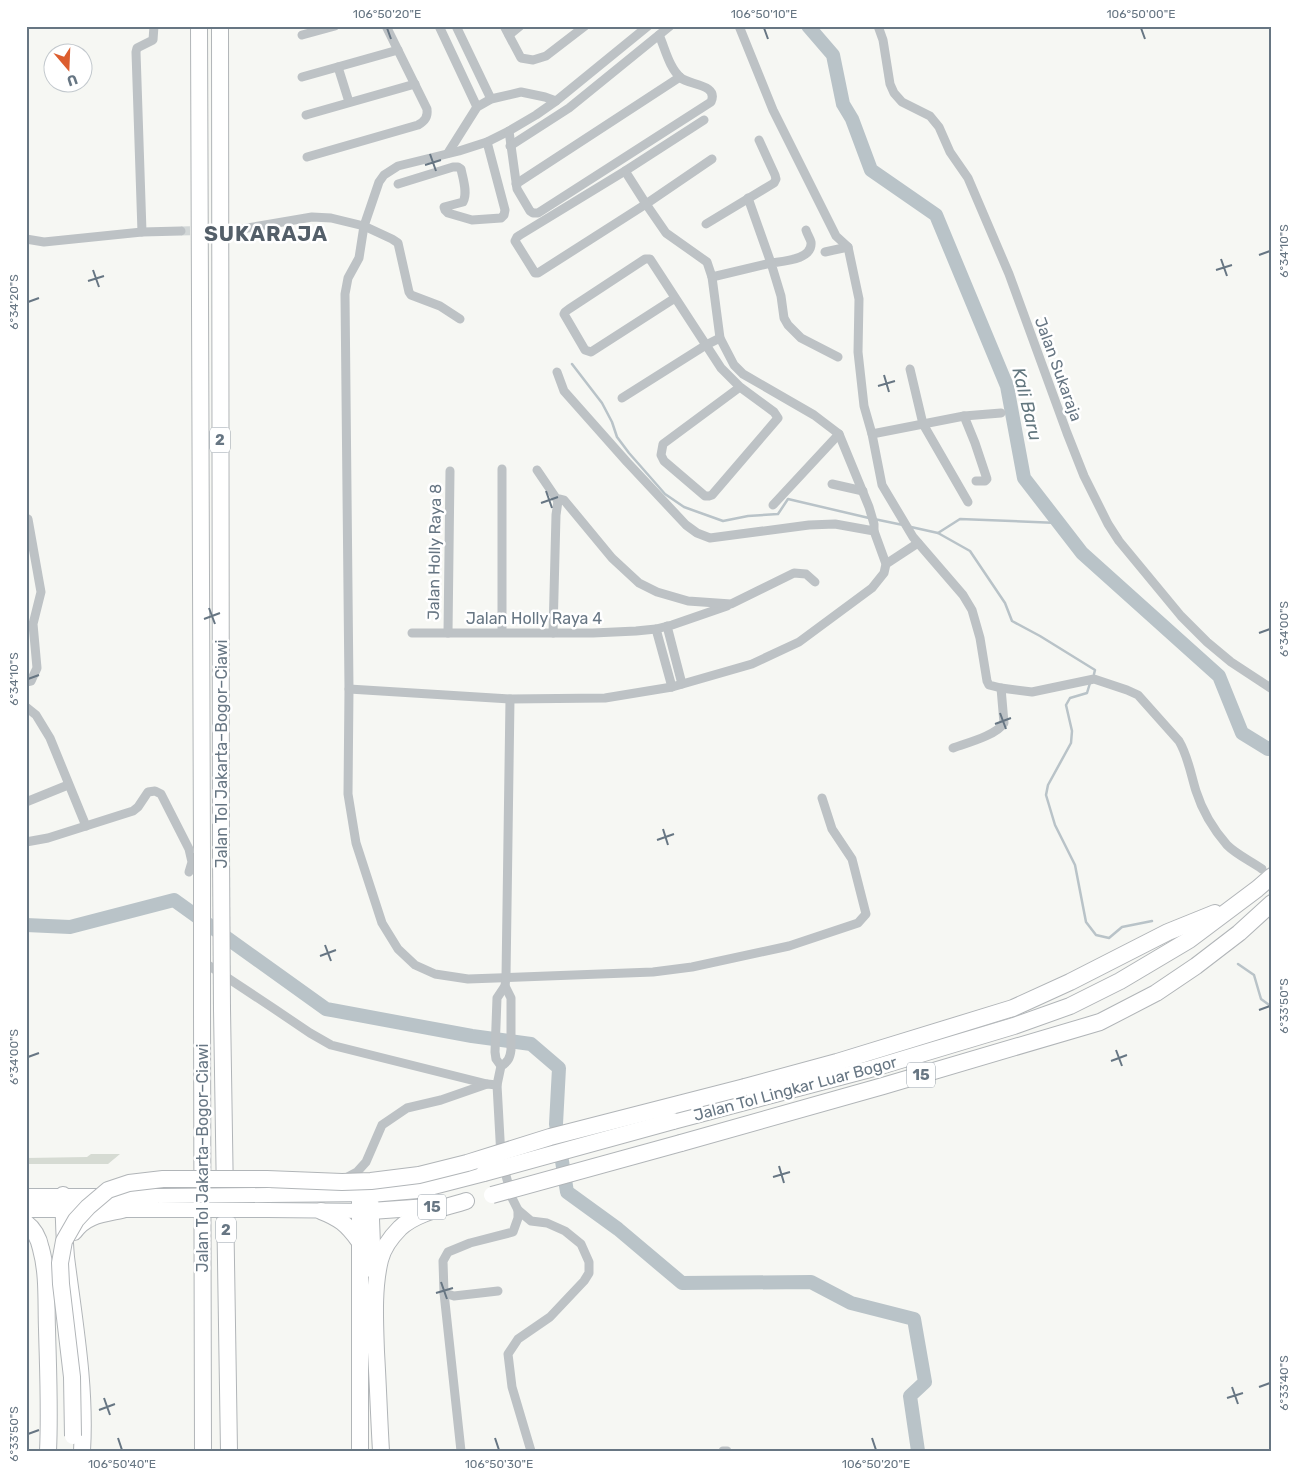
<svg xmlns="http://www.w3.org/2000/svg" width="1298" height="1477" font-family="Rubik,sans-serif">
  <rect width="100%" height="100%" fill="#f6f7f3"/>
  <path fill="#d6dbd3" d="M91 1154H120L108 1164H26V1158L87 1157Z"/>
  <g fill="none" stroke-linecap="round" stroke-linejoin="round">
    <g stroke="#b9c3c8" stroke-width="2.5">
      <path d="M572 364 602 403 612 422 617 437 629 453 665 494 684 507 723 521 748 516 778 514 788 499 869 518"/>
      <path d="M874 519 903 525"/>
      <path d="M911 527 938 533 960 519 1058 523"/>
      <path d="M938 533 970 551 1005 603 1012 621 1040 636 1095 670 1094 674"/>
      <path d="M1090 683 1087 693 1070 698 1066 705 1072 731 1071 743 1048 785 1046 795 1055 825 1075 865 1086 922 1096 935 1109 938 1122 927 1152 921"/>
      <path d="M1238 964 1254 975 1261 999 1272 1007"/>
    </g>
    <g stroke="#b9c3c8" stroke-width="14">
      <path d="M808 26 833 55 843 104 852 119 871 170 936 215 1007 386 1024 478 1082 553 1219 676 1242 733 1268 749 1272 748"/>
      <path d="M26 925 70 927 174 900 326 1009 472 1036 531 1044 559 1068 556 1124 567 1192 618 1229 682 1283 811 1282 851 1303 914 1319 925 1382 910 1396 918 1451"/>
    </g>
    <path stroke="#d2d7d7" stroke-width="9" stroke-dasharray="9 4.5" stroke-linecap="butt" d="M181 231 236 230"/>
    <g stroke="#b1b6ba" stroke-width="16">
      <g id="primary">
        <path d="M268 1195 369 1194"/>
        <path d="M26 1196H159"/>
        <path d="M26 1210H158"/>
        <path d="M267 1210 370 1211"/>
      </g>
    </g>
    <g stroke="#b1b5b8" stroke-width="18">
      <g id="highway">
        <path d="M199 26 202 853"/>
        <path d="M220 26 221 853"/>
        <path d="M222 1009 229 1451"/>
        <path d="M202 1010 203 1451"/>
        <path d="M745 1087 837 1062 1013 1008 1070 982 1168 932 1215 913"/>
        <path d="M673 1121 874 1068 1014 1026 1070 1006 1120 981 1189 940 1257 889 1272 876"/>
        <path d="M681 1143 883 1086 1100 1022 1156 993 1196 966 1239 933 1272 903"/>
        <path d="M63 1195C64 1216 64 1236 66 1257 74 1321 86 1386 82 1451"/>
        <path d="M321 1211C339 1218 347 1224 359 1241"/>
        <path d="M371 1211 428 1207"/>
        <path d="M26 1223C34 1229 39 1239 41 1249 48 1274 46 1303 47 1329 48 1369 50 1410 48 1451"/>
        <path d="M74 1232C86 1215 103 1214 122 1210"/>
        <path d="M373 1270 370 1194 418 1190 484 1173"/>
        <path d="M360 1451V1195"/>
        <path d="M381 1451C379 1418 378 1385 376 1352 375 1322 373 1289 380 1260 383 1248 391 1237 400 1228 417 1212 445 1208 466 1201"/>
      </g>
    </g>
    <g stroke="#bdc2c5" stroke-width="9">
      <path d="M439 26 477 107"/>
      <path d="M456 26 491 99"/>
      <path d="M504 26 521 58 533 60 546 56 585 26"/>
      <path d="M648 26 556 101 536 115 509 131 487 142 459 151 398 166 384 175 379 182 364 226 359 258 348 278 345 294 349 689 348 794 356 843 382 923 398 949 415 965 435 974 468 979 653 972 692 967 789 946 858 923 866 914 852 859 832 829 822 798"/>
      <path d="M739 26 773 110 836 236 848 247 859 299 858 352 864 406 872 434 882 485 913 537 963 595 972 610 980 638 987 681 989 685 1001 688 1032 692 1094 679 1127 690 1138 695 1179 741C1188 756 1191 775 1196 791 1202 810 1214 830 1227 845 1237 855 1251 861 1262 869"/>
      <path d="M878 26 883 40 890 84 894 93 902 102 930 116 939 127 950 152 968 178 1009 274 1067 433 1084 476 1108 524 1119 541 1181 616 1207 642 1231 662 1272 689"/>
      <path d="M302 35 335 26"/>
      <path d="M509 35 520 26"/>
      <path d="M338 67 349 102"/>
      <path d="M302 77 398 50"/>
      <path d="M306 115 415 84"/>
      <path d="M704 120 625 171 520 235 517 237 515 241 535 273H538L646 204 712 159"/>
      <path d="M509 131 517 189 530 211 533 213H538L711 102C719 84 689 85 681 78 669 68 665 48 659 35"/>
      <path d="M510 146 569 108 670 26"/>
      <path d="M448 153 477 107 491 99 521 92 545 97 556 101"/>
      <path d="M307 157 418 125C425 121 428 117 427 109L386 26"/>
      <path d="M398 184 453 167H458L461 169C463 179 468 193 463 202L444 207 445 210 448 213 472 220 501 218 504 215 505 210 487 142"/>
      <path d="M516 184 680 77"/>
      <path d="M706 224 774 183 776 179 775 175 759 140"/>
      <path d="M236 230 312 217 331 218 364 226 392 239 398 243 409 292 411 295 440 306 460 319"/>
      <path d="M806 230C807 234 810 238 811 242 813 260 783 261 771 263L781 296 784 318 788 325 801 338 838 357"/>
      <path d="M142 232 136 52 137 48 153 40 154 26"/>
      <path d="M26 239 44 242 142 232 181 231"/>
      <path d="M825 252 848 247"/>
      <path d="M712 277 771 263 748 198"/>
      <path d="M675 298 591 352 585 350 564 314 565 312 569 309 645 259H650L721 368 740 387 663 444 661 455 664 461 705 496H709L712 495 778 418 774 412 740 387"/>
      <path d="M910 369 923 424 968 502"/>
      <path d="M557 372 564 391 627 462 686 525 697 533 710 538 809 525 835 524 874 531"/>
      <path d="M622 398 706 345 720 338"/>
      <path d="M964 416 975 443 987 479 985 481H976"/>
      <path d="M872 434 964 416 1001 413"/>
      <path d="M502 469V632"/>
      <path d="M537 470 558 501"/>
      <path d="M832 484 863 491"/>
      <path d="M773 505 839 434"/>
      <path d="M26 518 28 519 41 592 33 624 37 668 31 681 26 682"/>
      <path d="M886 564 918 543"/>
      <path d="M667 626 682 684"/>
      <path d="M656 629 672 687"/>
      <path d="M412 633H593L636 631 656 629 672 625 727 606"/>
      <path d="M448 633 450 471"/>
      <path d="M553 633 556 515 558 501 560 499 564 500 612 558 639 583 657 592 688 601 731 604 794 573 806 574 815 582"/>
      <path d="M349 689 510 699 605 698 672 687 752 664 799 642 872 588 884 573 886 564 874 531V524L869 507 839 434 814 415 743 374 734 365 720 338 712 277 707 262 666 233 646 204 625 171"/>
      <path d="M510 699 506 977 505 986 497 998 495 1052 496 1059 501 1066 497 1085 501 1157 512 1198 518 1210 531 1221 547 1223 565 1231 581 1244 589 1262V1273L584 1281 550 1317 518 1339 508 1354 512 1387 531 1451"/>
      <path d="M26 707 36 715 50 738 86 826"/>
      <path d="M953 748C967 743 997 735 1004 723L1001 688"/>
      <path d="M26 802 68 785"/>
      <path d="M26 842 48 838 133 811 138 807 148 792 155 791 161 794 189 849 192 862 189 872"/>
      <path d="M201 963H205L273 1008 310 1033 331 1045 487 1084 497 1085"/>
      <path d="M501 1066C508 1062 510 1058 511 1050V998L505 986"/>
      <path d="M344 1179 357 1172 366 1162 382 1125 407 1108 441 1100 487 1084"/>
      <path d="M444 1293 454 1296 498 1291"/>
      <path d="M461 1451 444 1293 443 1261 448 1252 470 1243 513 1232 518 1218V1210"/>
      <path d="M723 1451H727"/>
    </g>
    <use href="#primary" stroke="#fff" stroke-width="14"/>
    <use href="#highway" stroke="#fff" stroke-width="16"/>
    <g stroke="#b1b6ba" stroke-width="16" stroke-linecap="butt">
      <g id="primary-bridge">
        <path d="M159 1196 268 1195"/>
        <path d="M158 1210H267"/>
      </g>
    </g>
    <g stroke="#b1b5b8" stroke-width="18" stroke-linecap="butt">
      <g id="highway-bridge">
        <path d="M202 853V1010"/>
        <path d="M221 853 222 1009"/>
        <path d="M484 1173 673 1121"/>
        <path d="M492 1195 681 1143"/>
        <path d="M73 1436 72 1377 61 1284 60 1263 64 1241 76 1220 88 1207 108 1190 129 1183 163 1179H267L342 1182 371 1181 419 1175 467 1163 550 1137 745 1087"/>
      </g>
    </g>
    <use href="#primary-bridge" stroke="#fff" stroke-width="14"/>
    <use href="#highway-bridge" stroke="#fff" stroke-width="16"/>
  </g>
  <path fill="none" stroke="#677683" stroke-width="2" d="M387 28 391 39M764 28 768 39M1141 28 1145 39M430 154 436 171M425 165 441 160M1259 255 1270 251M1221 259 1227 276M93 270 99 287M1216 270 1232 265M88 281 104 276M28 302 39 298M884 375 889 392M878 386 895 381M546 491 552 508M541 503 558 497M209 608 215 624M204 619 220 613M1259 633 1270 629M28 679 39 675M1000 713 1006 729M995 724 1011 718M663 829 668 845M657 840 674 834M325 945 331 961M320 956 336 950M1259 1010 1270 1006M1116 1050 1122 1066M28 1057 39 1053M1111 1061 1127 1055M779 1166 784 1183M773 1177 790 1172M441 1282 447 1299M436 1293 453 1288M1232 1387 1238 1404M1259 1387 1270 1383M104 1398 110 1415M1227 1398 1243 1393M99 1410 115 1404M28 1434 39 1430M118 1438 122 1450M495 1438 499 1450M872 1438 876 1450"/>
  <g text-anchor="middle" stroke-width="5" stroke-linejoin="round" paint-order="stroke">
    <g fill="#fff" stroke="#959fa8" stroke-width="1">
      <rect x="210" y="427.5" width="20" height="25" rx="4"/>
      <rect x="907" y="1062.5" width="28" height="25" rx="4"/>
      <rect x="418" y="1194.5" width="28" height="25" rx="4"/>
      <rect x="216" y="1217.5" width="20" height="25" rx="4"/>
    </g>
    <g font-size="15" font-weight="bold" fill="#677683">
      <text x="220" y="445">2</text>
      <text x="921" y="1080">15</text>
      <text x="432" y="1212">15</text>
      <text x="226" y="1235">2</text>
    </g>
    <g font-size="16" fill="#677683" stroke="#fff">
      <text transform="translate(1059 369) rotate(70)" y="6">Jalan Sukaraja</text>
      <text transform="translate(434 552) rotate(-89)" y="6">Jalan Holly Raya 8</text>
      <text x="534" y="624">Jalan Holly Raya 4</text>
      <text transform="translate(221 754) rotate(-90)" y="6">Jalan Tol Jakarta–Bogor–Ciawi</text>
      <text transform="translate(795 1088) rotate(-15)" y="6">Jalan Tol Lingkar Luar Bogor</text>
      <text transform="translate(202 1158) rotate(-90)" y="6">Jalan Tol Jakarta–Bogor–Ciawi</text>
    </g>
    <g font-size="18" font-style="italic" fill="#63777f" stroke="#fff">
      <text transform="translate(1027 404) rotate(76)" y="6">Kali Baru</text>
    </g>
    <g font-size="21" font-weight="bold" letter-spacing="1" fill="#545f69" stroke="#fff">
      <text x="266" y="241">SUKARAJA</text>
    </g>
  </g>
  <rect width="1298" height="1477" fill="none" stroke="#ffffff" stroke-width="55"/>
  <g transform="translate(68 68) rotate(161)"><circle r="24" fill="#ffffff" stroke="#c2c8cd"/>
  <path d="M0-4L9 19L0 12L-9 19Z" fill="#dc5d2e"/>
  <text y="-8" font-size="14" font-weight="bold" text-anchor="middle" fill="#677683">U</text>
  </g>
  <rect x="28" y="28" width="1242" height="1422" fill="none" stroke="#677683" stroke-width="2"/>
  <g font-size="12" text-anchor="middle" fill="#677683">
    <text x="387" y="18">106°50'20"E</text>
    <text x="764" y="18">106°50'10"E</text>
    <text x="1141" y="18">106°50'00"E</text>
    <text transform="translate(1284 251) rotate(-90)" y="4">6°34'10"S</text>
    <text transform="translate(14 302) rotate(-90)" y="4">6°34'20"S</text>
    <text transform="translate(1284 629) rotate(-90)" y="4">6°34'00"S</text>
    <text transform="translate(14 679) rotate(-90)" y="4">6°34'10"S</text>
    <text transform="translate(1284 1006) rotate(-90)" y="4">6°33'50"S</text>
    <text transform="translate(14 1057) rotate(-90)" y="4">6°34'00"S</text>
    <text transform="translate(1284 1383) rotate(-90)" y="4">6°33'40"S</text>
    <text transform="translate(14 1434) rotate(-90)" y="4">6°33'50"S</text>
    <text x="122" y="1468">106°50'40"E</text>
    <text x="499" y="1468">106°50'30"E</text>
    <text x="876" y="1468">106°50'20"E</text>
  </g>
</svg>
